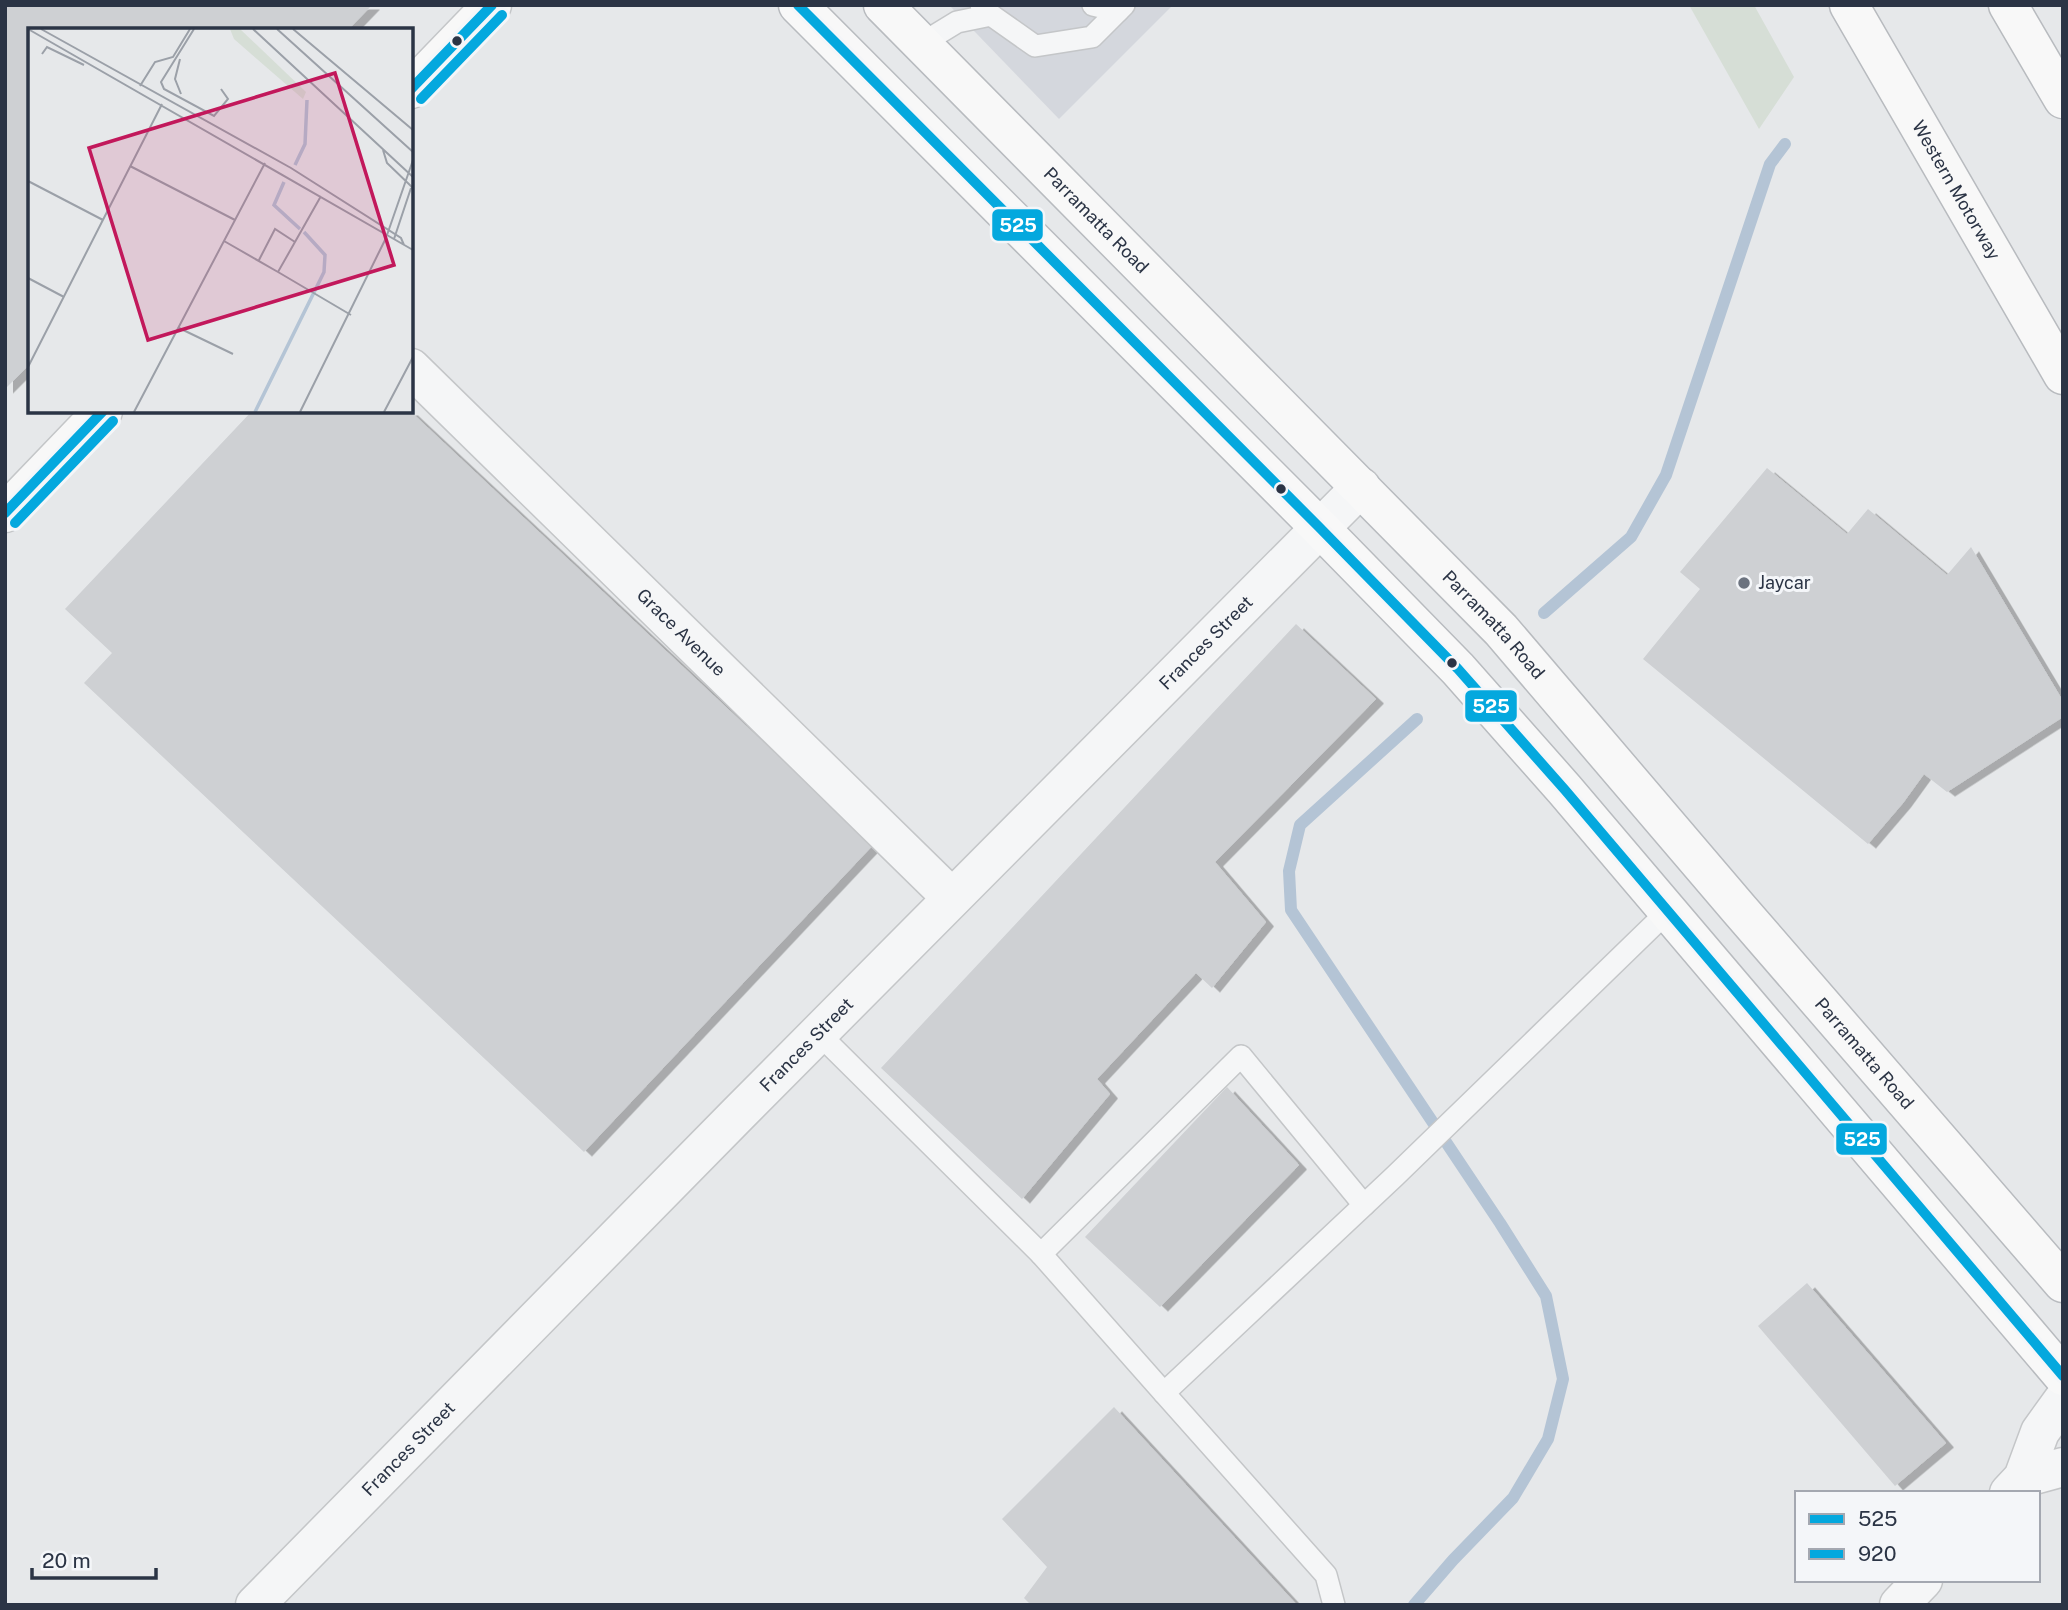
<svg xmlns="http://www.w3.org/2000/svg" width="2068" height="1610" font-family="'Public Sans',sans-serif">
  <defs>
    <filter id="shadow"><feDropShadow dx="8" dy="4.5" stdDeviation="0" flood-color="#0004"/></filter>
  </defs>
  <rect width="100%" height="100%" fill="#e6e8ea"/>
  <path fill="#d4d7dd" d="M949 5H1173L1059 119Z"/>
  <path fill="#d6ded6" d="M1689 5H1754L1794 77 1759 129Z"/>
  <g fill="none" stroke-linecap="round" stroke-linejoin="round">
    <g stroke="#b4c4d5" stroke-width="12">
      <path d="M1544 613 1631 537 1666 475 1770 164 1785 144"/>
      <path d="M1414 1605 1453 1560 1513 1498 1548 1439 1563 1379 1546 1296 1500 1223 1291 910 1289 871 1300 825 1417 719"/>
    </g>
  </g>
  <g fill="#ced0d3" filter="url(#shadow)">
    <path d="M5 5H372L348 30H30V364L5 389Z"/>
    <path d="M252 411H410L873 845 584 1152 84 683 112 653 65 609Z"/>
    <path d="M1767 468 1847 534 1868 509 1947 575 1971 547 2063 701V717L1947 792 1924 774 1903 803 1868 844 1643 659 1700 589 1680 572Z"/>
    <path d="M1296 624 1376 699 1215 862 1266 922 1212 988 1196 973 1097 1079 1110 1094 1022 1199 881 1068Z"/>
    <path d="M1227 1087 1299 1165 1160 1307 1085 1237Z"/>
    <path d="M1807 1283 1946 1443 1895 1486 1758 1326Z"/>
    <path d="M1114 1407 1297 1605H1031L1024 1598 1047 1567 1002 1519Z"/>
  </g>
  <g fill="none" stroke-linecap="round" stroke-linejoin="round">
    <g stroke="#c4c6c8" stroke-width="24">
      <g id="lane">
        <path d="M981 5 991 15 1035 46 1092 37 1124 5"/>
        <path d="M1093 5 1118 11"/>
        <path d="M921 44 957 22 991 15"/>
        <path d="M818 1033 1041 1254 1164 1393 1395 1176 1667 912"/>
        <path d="M1041 1254 1241 1056 1364 1205"/>
        <path d="M1164 1393 1326 1575 1334 1605"/>
      </g>
    </g>
    <g stroke="#c4c6c8" stroke-width="41">
      <g id="street">
        <path id="s1" d="M411 368 952 898"/>
        <path d="M2023 1478 2063 1467"/>
        <path d="M2009 1493 2023 1478 2040 1432 2063 1400"/>
        <path id="s2" d="M255 1605 738 1114 1361 487"/>
        <path d="M1899 1605 1923 1580"/>
      </g>
    </g>
    <g stroke="#c4c6c8" stroke-width="41">
      <g id="secondary">
        <path d="M411 89 492 5"/>
        <path d="M5 513 103 411"/>
      </g>
    </g>
    <g stroke="#b8bbbf" stroke-width="41">
      <g id="highway">
        <path d="M798 5 1319 527 1458 669 1565 790 2063 1376"/>
        <path id="s3" d="M883 5 1501 630 1739 909 2063 1283"/>
        <path id="s4" d="M1849 5 2063 375"/>
        <path d="M2008 5 2063 99"/>
      </g>
    </g>
    <use href="#lane" stroke="#f5f6f7" stroke-width="21"/>
    <use href="#street" stroke="#f5f6f7" stroke-width="38"/>
    <use href="#secondary" stroke="#f8f8f8" stroke-width="38"/>
    <use href="#highway" stroke="#f8f8f8" stroke-width="38"/>
    <g stroke="#f4f6f9" stroke-width="16">
      <g id="bus-1">
        <path d="M798 5 1319 527 1458 669 1565 790 2063 1376"/>
        <path d="M411 89 492 5"/>
        <path d="M5 513 103 411"/>
      </g>
    </g>
    <g stroke="#f4f6f9" stroke-width="16">
      <g id="bus-2">
        <path d="M421 99 502 15"/>
        <path d="M15 523 113 421"/>
      </g>
    </g>
    <use href="#bus-1" stroke="#04a8de" stroke-width="10"/>
    <use href="#bus-2" stroke="#04a8de" stroke-width="10"/>
  </g>
  <g fill="#2b3445" stroke="#f4f6f9" stroke-width="2.5">
    <circle cx="457" cy="41" r="6"/>
    <circle cx="1281" cy="489" r="6"/>
    <circle cx="1452" cy="663" r="6"/>
  </g>
  <circle fill="#6c737f" stroke="#f4f6f9" stroke-width="2.5" cx="1744" cy="583" r="7"/>
  <g text-anchor="middle" stroke-width="6" stroke-linejoin="round" paint-order="stroke">
    <g font-size="18" fill="#2b3445" stroke="#f4f6f9">
      <text dy="6" stroke="none"><textPath href="#s4" startOffset="214">Western Motorway</textPath></text>
      <text dy="6" stroke="none"><textPath href="#s3" startOffset="303">Parramatta Road</textPath></text>
      <text dy="6" stroke="none"><textPath href="#s3" startOffset="870">Parramatta Road</textPath></text>
      <text dy="6" stroke="none"><textPath href="#s1" startOffset="378">Grace Avenue</textPath></text>
      <text dy="6" stroke="none"><textPath href="#s2" startOffset="1353">Frances Street</textPath></text>
      <text dy="6" stroke="none"><textPath href="#s2" startOffset="786">Frances Street</textPath></text>
      <text dy="6" stroke="none"><textPath href="#s3" startOffset="1437">Parramatta Road</textPath></text>
      <text dy="6" stroke="none"><textPath href="#s2" startOffset="219">Frances Street</textPath></text>
    </g>
    <g font-size="18" fill="#2b3445" stroke="#f4f6f9" text-anchor="start">
      <text x="1758" y="589">Jaycar</text>
    </g>
  </g>
  <g transform="translate(28 28)">
    <rect width="385" height="385" fill="#e6e8ea"/>
    <path d="M202 1H212L278 64 275 71 206 11Z" fill="#d6ded6"/>
    <path fill="none" stroke="#b4c4d5" stroke-width="3.5" d="M267 137 277 116 279 72M256 154 246 177 272 201M227 384 296 244 297 227 276 204"/>
    <path fill="none" stroke="#9ba0a8" stroke-width="2" d="M0 1 385 222M13 1 263 140 373 210 376 217M166 1 133 54 136 61 186 88 200 71 193 61M225 1 385 149M249 1 385 124M265 1 385 102M14 26 19 19 56 37M152 31 147 51 153 66M112 58 127 34 145 29 162 1M355 122 359 135 385 160M102 138 207 192M0 153 75 192M385 158V195M359 207 385 132M366 211 383 160M196 213 250 244 293 168M231 232 247 201 267 214M250 244 323 287M0 250 36 269M151 300 205 326M0 339 134 76M106 384 237 135M272 384 358 210M356 384 385 329"/>
    <path fill="#c2185b" fill-opacity="0.15" stroke="#c2185b" stroke-width="3.5" d="M307 45 366 237 120 312 61 120Z"/>
    <rect width="385" height="385" fill="none" stroke="#2b3445" stroke-width="3.5"/>
  </g>
  <g stroke="#f4f6f9" stroke-width="2.5">
    <rect x="991" y="208" width="53" height="34" rx="7" fill="#04a8de"/>
    <rect x="1464" y="689" width="54" height="34" rx="7" fill="#04a8de"/>
    <rect x="1835" y="1122" width="53" height="34" rx="7" fill="#04a8de"/>
  </g>
  <g font-size="19" text-anchor="middle" font-weight="bold" fill="#fff">
    <text x="1018" y="232">525</text>
    <text x="1491" y="713">525</text>
    <text x="1862" y="1146">525</text>
  </g>
  <rect width="2068" height="1610" fill="none" stroke="#2b3445" stroke-width="14"/>
  <rect x="1795" y="1491" width="245" height="91" fill="#f4f6f9" stroke="#a4a8b1" stroke-width="2"/>
  <rect x="1809" y="1514" width="35" height="10" fill="#04a8de" stroke="#a4a8b1" stroke-width="2"/>
  <text x="1858" y="1526" font-size="21" fill="#2b3445">525</text>
  <rect x="1809" y="1549" width="35" height="10" fill="#04a8de" stroke="#a4a8b1" stroke-width="2"/>
  <text x="1858" y="1561" font-size="21" fill="#2b3445">920</text>
  <path d="M32 1568v10h124v-10" fill="none" stroke="#2b3445" stroke-width="3.5"/>
  <text x="42" y="1568" font-size="21" fill="#2b3445" stroke="#f4f6f9" stroke-width="5" paint-order="stroke">20 m</text>
</svg>
